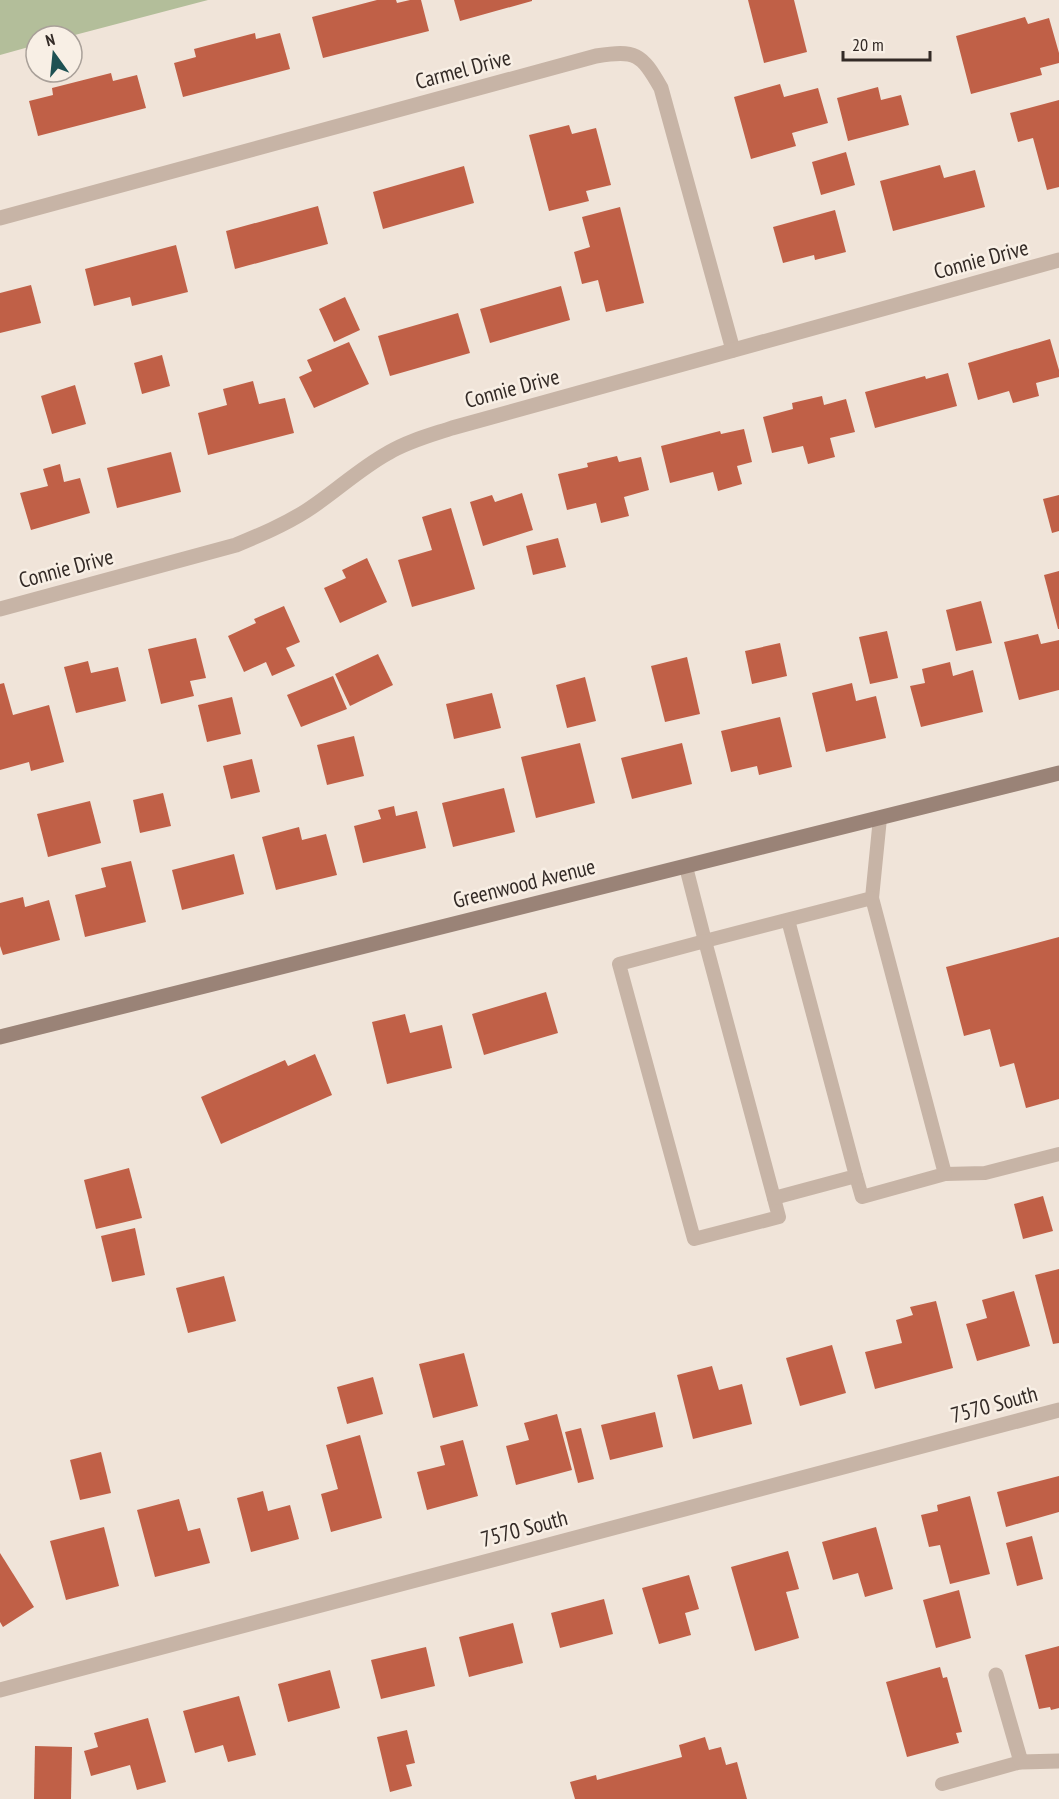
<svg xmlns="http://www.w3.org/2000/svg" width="1059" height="1799" font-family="'PT Sans Narrow',sans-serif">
  <rect width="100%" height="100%" fill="#f0e4d9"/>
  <path fill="#b3be9a" d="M0 0H208L71 36H36V45L0 55Z"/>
  <g fill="#c06047">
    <path d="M377 0H396L397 3 410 0H421L429 31 323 58 312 17Z"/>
    <path d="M454 0H532V1L460 21Z"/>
    <path d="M748 0H794L807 52 764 63Z"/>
    <path d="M1025 17 1028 24 1049 18 1059 53V63L1040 68 1042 75 971 94 956 36Z"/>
    <path d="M255 33 256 39 280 33 290 69 183 97 174 63 196 57 194 49Z"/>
    <path d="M111 73 113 81 137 75 146 108 38 136 29 101 53 95 52 88Z"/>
    <path d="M780 84 784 97 818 88 828 123 792 133 796 146 751 159 734 97Z"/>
    <path d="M878 87 881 100 901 95 909 125 848 141 837 98Z"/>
    <path d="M1059 100V187L1047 190 1033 138 1018 142 1010 113Z"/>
    <path d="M569 125 572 134 596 128 611 185 586 191 589 201 549 211 529 135Z"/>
    <path d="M846 152 855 185 821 195 812 162Z"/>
    <path d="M940 165 944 178 975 170 985 207 893 231 880 181Z"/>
    <path d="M464 166 474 203 383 229 373 192Z"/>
    <path d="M318 206 328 244 235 269 226 231Z"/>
    <path d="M620 207 644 303 606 312 598 280 582 284 574 252 590 247 582 217Z"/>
    <path d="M835 210 846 252 815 260 814 255 783 263 773 227Z"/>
    <path d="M176 245 188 292 132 306 130 297 94 306 85 269Z"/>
    <path d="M31 285 41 323 0 333V293Z"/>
    <path d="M561 286 570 320 490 343 480 309Z"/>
    <path d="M345 297 360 330 334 342 319 309Z"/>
    <path d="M458 313 470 353 390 376 378 336Z"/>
    <path d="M1050 339 1059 370V377L1036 383 1039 396 1013 403 1009 391 978 400 968 363Z"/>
    <path d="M349 342 369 384 314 408 299 377 312 371 307 360Z"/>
    <path d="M162 355 170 386 142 394 134 363Z"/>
    <path d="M948 373 957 406 875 428 865 392 925 376 926 379Z"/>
    <path d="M253 381 259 404 285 398 294 433 208 455 198 413 227 405 223 389Z"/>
    <path d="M75 385 86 424 52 434 41 396Z"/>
    <path d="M822 396 824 405 846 399 855 432 830 438 835 457 808 464 803 446 772 453 763 417 793 409 792 403Z"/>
    <path d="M744 429 752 462 737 466 742 484 718 491 713 472 670 483 661 446 720 431 721 434Z"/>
    <path d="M171 452 181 492 117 508 107 468Z"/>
    <path d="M617 456 619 462 641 457 649 490 624 497 629 516 601 523 596 503 567 510 558 474 588 467 587 463Z"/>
    <path d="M60 464 64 482 80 478 90 513 31 530 20 493 48 486 43 469Z"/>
    <path d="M522 493 533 530 483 546 470 502 492 495 495 502Z"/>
    <path d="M1059 495V531L1052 533 1043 499Z"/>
    <path d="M451 508 475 589 412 607 398 560 432 550 422 517Z"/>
    <path d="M558 538 566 567 533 575 526 546Z"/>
    <path d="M367 558 387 602 340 623 324 588 346 578 342 570Z"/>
    <path d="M1059 571V629H1058L1044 575Z"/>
    <path d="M981 601 992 643 956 651 946 610Z"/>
    <path d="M284 606 300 642 286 648 295 666 272 676 266 662 244 672 228 636 256 623 254 619Z"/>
    <path d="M887 631 898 678 870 684 859 637Z"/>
    <path d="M1038 634 1041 644 1059 640V690L1019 700 1004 642Z"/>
    <path d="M196 638 206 678 190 681 194 696 161 704 148 649Z"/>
    <path d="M780 643 787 676 752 684 745 651Z"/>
    <path d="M378 654 393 685 350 706 335 674Z"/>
    <path d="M687 657 700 714 665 722 651 666Z"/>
    <path d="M88 661 91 673 118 667 126 701 76 713 64 667Z"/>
    <path d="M950 662 953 676 973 670 983 712 921 727 910 686 925 683 922 669Z"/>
    <path d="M333 676 347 709 301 727 287 695Z"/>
    <path d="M585 677 596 721 567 728 556 685Z"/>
    <path d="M4 683 13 715 49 705 64 762 31 771 29 762 0 770V684Z"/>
    <path d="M852 683 856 701 876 696 886 738 826 752 812 693Z"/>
    <path d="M492 693 501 728 454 739 446 704Z"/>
    <path d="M232 697 241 734 207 742 198 705Z"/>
    <path d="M780 717 792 767 759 775 757 766 731 772 721 731Z"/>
    <path d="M354 736 364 776 327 785 317 745Z"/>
    <path d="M580 743 595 803 536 818 521 757Z"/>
    <path d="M682 743 692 784 632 799 621 758Z"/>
    <path d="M252 759 260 792 231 799 223 766Z"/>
    <path d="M504 788 515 832 453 847 442 803Z"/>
    <path d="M163 793 171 826 140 833 133 800Z"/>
    <path d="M90 801 101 843 48 857 37 814Z"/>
    <path d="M394 806 396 816 417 811 426 848 363 863 354 826 381 819 378 810Z"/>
    <path d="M299 827 302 840 326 834 337 875 276 890 262 837Z"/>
    <path d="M234 854 244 894 182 910 172 870Z"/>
    <path d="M131 861 146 922 85 937 75 895 106 887 101 868Z"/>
    <path d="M23 897 25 907 49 900 60 940 3 955 0 946V903Z"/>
    <path d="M1059 937V1099L1026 1108 1014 1063 1000 1067 990 1029 964 1036 946 967Z"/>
    <path d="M546 992 558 1033 484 1055 472 1014Z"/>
    <path d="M405 1014 410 1033 442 1025 452 1068 387 1084 372 1022Z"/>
    <path d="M315 1054 332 1095 221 1144 201 1097 285 1060 288 1066Z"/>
    <path d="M129 1168 142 1218 96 1229 84 1180Z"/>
    <path d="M1043 1196 1053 1231 1023 1239 1014 1204Z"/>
    <path d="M135 1228 145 1275 112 1282 101 1236Z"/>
    <path d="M1059 1269V1343L1053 1344 1035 1275Z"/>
    <path d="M224 1276 236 1321 188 1333 176 1288Z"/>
    <path d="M1014 1291 1030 1346 977 1361 966 1324 987 1318 982 1300Z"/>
    <path d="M936 1301 953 1368 875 1389 865 1352 902 1343 896 1320 913 1315 910 1307Z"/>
    <path d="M832 1345 846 1393 800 1406 786 1358Z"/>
    <path d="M464 1353 478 1406 433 1418 419 1364Z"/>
    <path d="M712 1366 719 1390 742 1384 752 1424 693 1439 677 1375Z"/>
    <path d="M373 1377 383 1414 347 1424 337 1387Z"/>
    <path d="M655 1412 663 1447 610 1460 601 1425Z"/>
    <path d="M557 1414 572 1470 516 1485 506 1446 529 1440 524 1423Z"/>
    <path d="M581 1428 594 1479 578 1483 565 1432Z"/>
    <path d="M360 1435 382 1518 331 1532 321 1494 338 1489 326 1445Z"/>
    <path d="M463 1440 478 1496 427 1510 417 1472 445 1465 440 1446Z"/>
    <path d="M101 1452 111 1493 80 1500 70 1460Z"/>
    <path d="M1059 1476V1512L1006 1527 997 1492Z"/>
    <path d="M263 1491 268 1511 290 1505 299 1539 251 1552 237 1498Z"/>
    <path d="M970 1496 990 1574 950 1584 940 1545 929 1547 921 1515 938 1511 937 1505Z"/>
    <path d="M179 1499 188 1531 200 1528 210 1563 155 1577 137 1510Z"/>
    <path d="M104 1527 119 1586 66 1600 50 1541Z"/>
    <path d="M876 1527 893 1589 865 1597 858 1573 833 1580 822 1542Z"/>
    <path d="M1032 1536 1043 1579 1017 1586 1006 1543Z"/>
    <path d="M788 1551 799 1589 786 1592 799 1638 755 1651 731 1567Z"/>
    <path d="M0 1553 34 1607 3 1627 0 1622Z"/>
    <path d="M689 1575 699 1609 685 1613 691 1635 659 1644 642 1588Z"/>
    <path d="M959 1590 971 1638 936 1648 923 1600Z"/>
    <path d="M604 1599 613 1634 560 1648 551 1613Z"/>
    <path d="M513 1623 523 1663 469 1677 459 1637Z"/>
    <path d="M1059 1646V1708L1051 1710 1050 1707 1039 1709 1025 1655Z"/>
    <path d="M426 1647 435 1686 381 1699 371 1660Z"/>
    <path d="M940 1667 943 1678 947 1677 962 1732 956 1733 959 1743 907 1757 886 1682Z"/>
    <path d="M330 1670 340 1708 288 1722 278 1684Z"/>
    <path d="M239 1696 256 1755 228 1762 223 1745 195 1753 183 1711Z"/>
    <path d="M148 1718 166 1782 137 1790 130 1765 91 1776 84 1751 98 1747 94 1733Z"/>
    <path d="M407 1730 415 1763 406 1765 412 1786 390 1792 377 1737Z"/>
    <path d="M705 1737 709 1750 721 1747 726 1765 737 1762 747 1799H575L570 1782 596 1775 597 1780 682 1757 679 1745Z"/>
    <path d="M35 1746 72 1747 71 1799H34Z"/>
  </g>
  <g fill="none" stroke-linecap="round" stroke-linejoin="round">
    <g stroke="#c7b4a6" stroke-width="14">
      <path d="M686 867 705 941 872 898 880 818"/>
      <path d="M705 941 779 1217 694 1239 619 964Z"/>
      <path d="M945 1174 985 1173 1059 1154"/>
      <path d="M856 1176 862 1197 945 1174 872 898"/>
      <path d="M774 1198 856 1176 788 920"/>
      <path d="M942 1784 1021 1762"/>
    </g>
    <g stroke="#c7b4a6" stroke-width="15">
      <path d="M0 218 596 56C636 50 641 53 661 88L733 350"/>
      <path d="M0 609 236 545C260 535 284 525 306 511 334 493 359 469 388 453 408 441 431 435 452 428L1059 260"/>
      <path d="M996 1675 1021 1762 1059 1761"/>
      <path d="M0 1690 1059 1410"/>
    </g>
    <path stroke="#9a8377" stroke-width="15" d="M0 1037 1059 773"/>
  </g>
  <g text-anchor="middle" stroke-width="5" stroke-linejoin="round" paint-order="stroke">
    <g font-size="22" fill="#332a26" stroke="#f8efe5">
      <text transform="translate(463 69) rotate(-15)" y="8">Carmel Drive</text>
      <text transform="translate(981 259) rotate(-15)" y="8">Connie Drive</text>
      <text transform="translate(512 388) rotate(-15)" y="8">Connie Drive</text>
      <text transform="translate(66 568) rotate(-15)" y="8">Connie Drive</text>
      <text transform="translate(524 883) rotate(-14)" y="8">Greenwood Avenue</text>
      <text transform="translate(994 1404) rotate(-15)" y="8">7570 South</text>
      <text transform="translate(524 1528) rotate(-15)" y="8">7570 South</text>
    </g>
  </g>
  <g transform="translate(54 54) rotate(345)"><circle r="28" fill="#f8efe5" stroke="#a9a099" stroke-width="1.5"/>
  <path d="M0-4.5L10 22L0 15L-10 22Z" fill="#1e5153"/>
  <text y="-9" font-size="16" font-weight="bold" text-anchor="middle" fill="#332a26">N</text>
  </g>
  <path d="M843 51v9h87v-9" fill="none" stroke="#332a26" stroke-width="3"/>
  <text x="852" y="51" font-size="18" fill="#332a26" stroke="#f8efe5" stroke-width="4.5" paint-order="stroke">20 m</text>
</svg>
